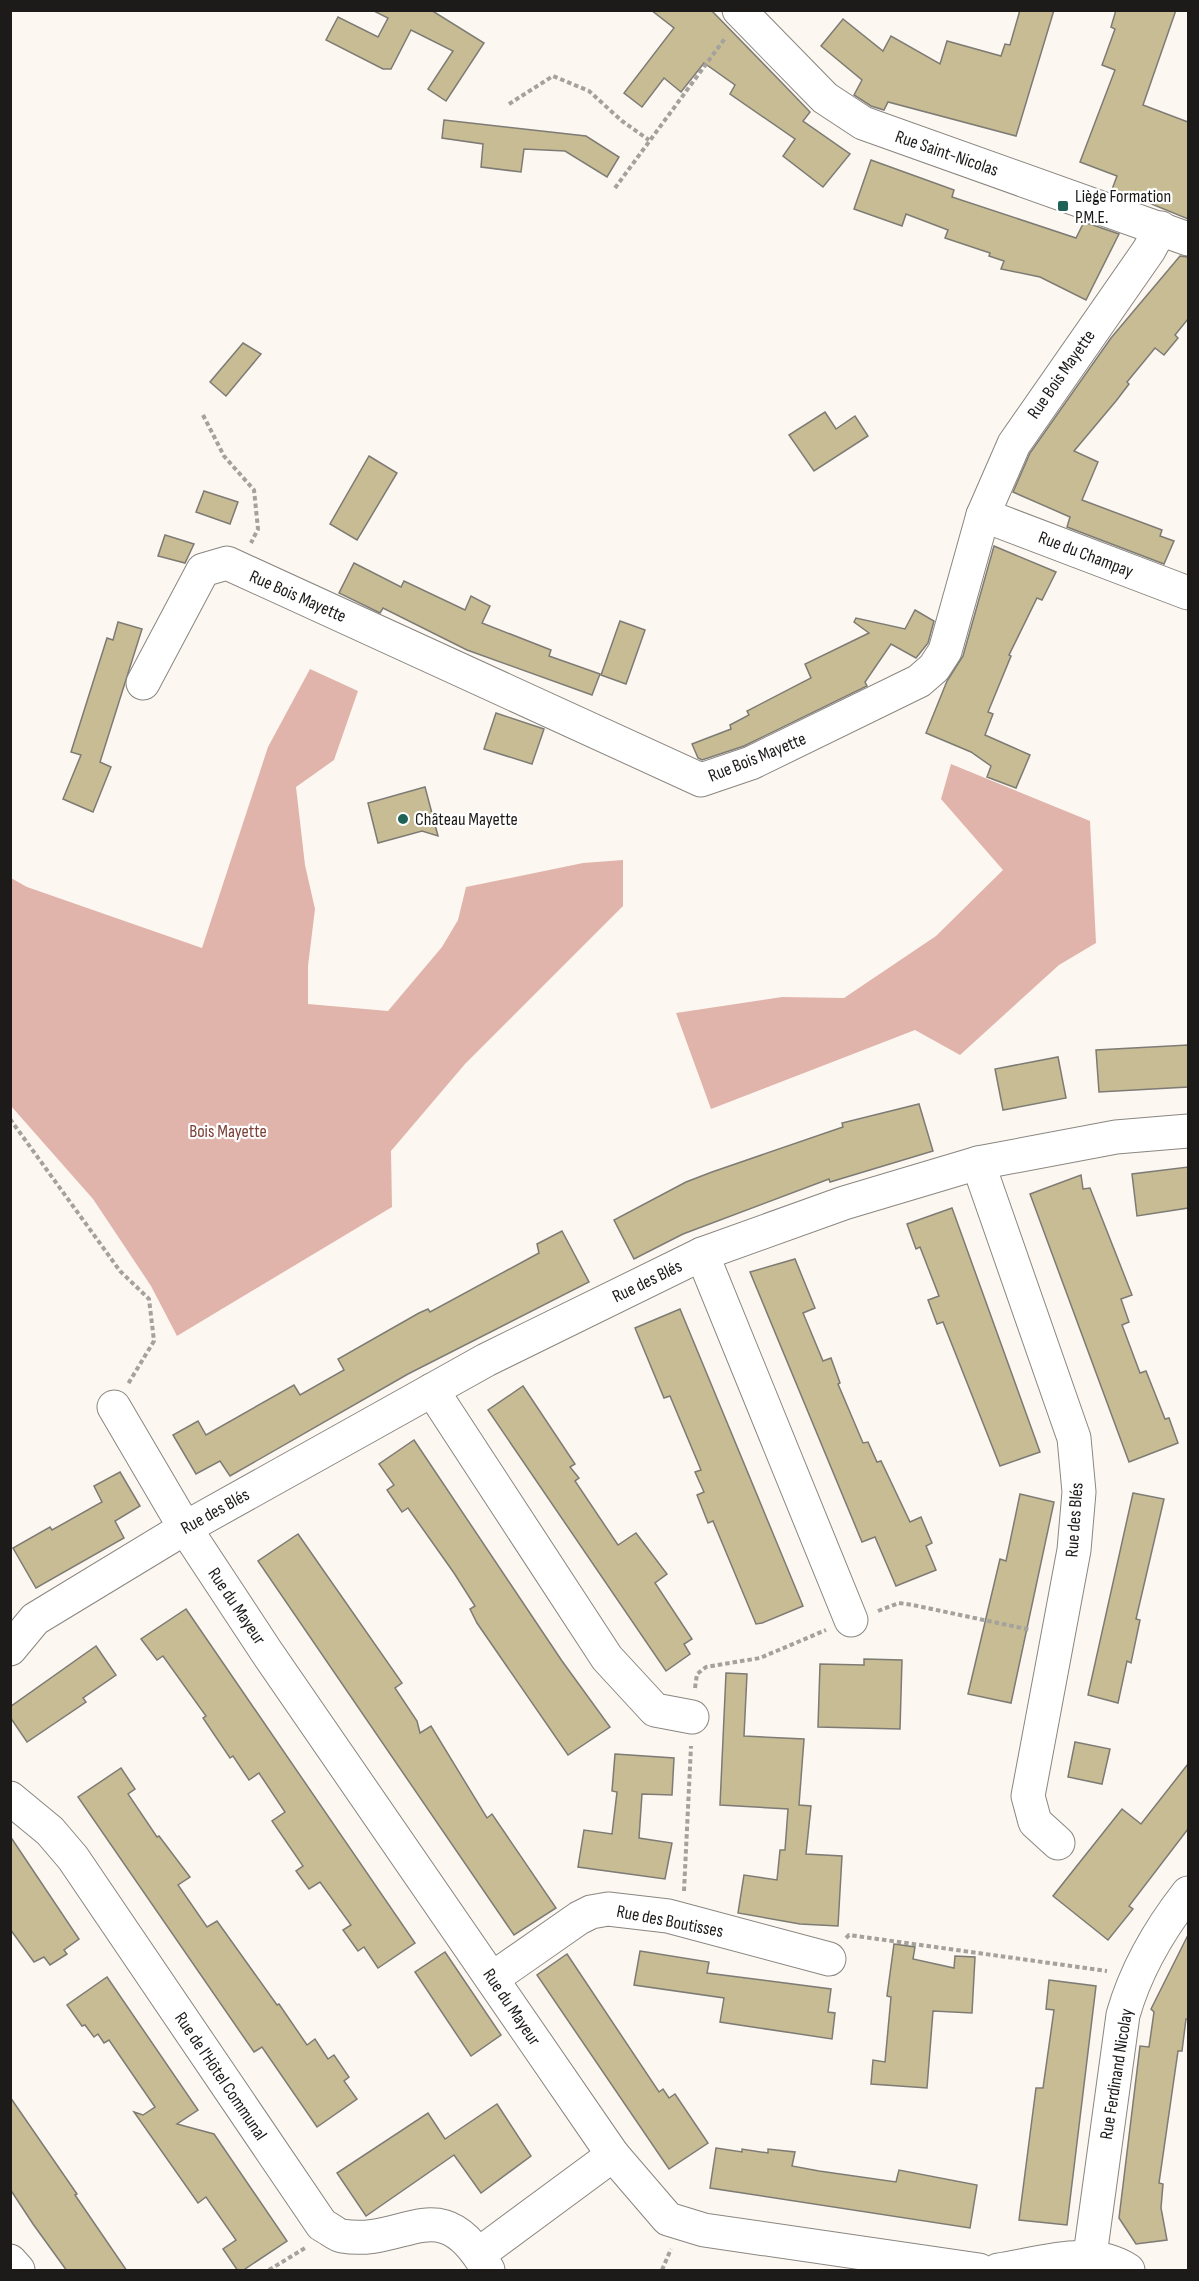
<svg xmlns="http://www.w3.org/2000/svg" width="1199" height="2281" font-family="'Sofia Sans Condensed',sans-serif">
  <rect width="100%" height="100%" fill="#fcf7f1"/>
  <g fill="#e1b4ab">
    <path d="M310 669 358 691 334 760 296 787 305 865 315 909 308 966V1004L388 1011 442 947 458 920 466 887 583 863 623 860V906L465 1064 391 1151 392 1207 177 1336 151 1286 93 1199 11 1106V878L27 887 202 948 268 747Z"/>
    <path d="M951 764 1090 821 1096 943 1059 965 960 1055 915 1030 711 1109 676 1013 782 997 844 998 936 936 1003 870 941 799Z"/>
  </g>
  <g fill="#c8bc95" stroke="#7d7b74" stroke-width="1.5">
    <path d="M372 10H431L484 43 446 101 428 89 453 51 411 30 391 69H383L326 40 338 17 378 37 388 18Z"/>
    <path d="M651 10H711L785 86 810 112 803 121 850 154 823 187 783 156 795 139 730 94 735 85 704 63 681 92 664 78 642 107 624 93 674 28Z"/>
    <path d="M1020 10H1054L1016 136 888 102 884 110 871 106 854 95 862 80 821 46 843 19 883 51 891 36 940 64 947 41 1001 56 1005 44 1010 45Z"/>
    <path d="M1116 10H1176L1143 105 1188 122V219L1137 198 1136 200 1111 192 1117 176 1080 162 1115 70 1102 65 1115 29 1111 27Z"/>
    <path d="M444 120 586 136 619 157 607 177 565 151 524 149 521 172 481 167 483 144 442 138Z"/>
    <path d="M871 160 954 190 952 197 1076 238 1084 222 1119 234 1086 300 1040 277 1001 269 1004 261 989 256 990 253 945 238 948 230 906 214 902 226 854 209Z"/>
    <path d="M1180 256 1188 257V319L1175 335 1178 338 1164 355 1155 348 1127 382 1129 384 1116 401 1074 451 1098 462 1082 500 1162 530 1160 536 1174 541 1164 564 1067 527 1070 517 1013 492 1030 453 1111 338Z"/>
    <path d="M243 343 261 354 226 396 210 382Z"/>
    <path d="M825 412 836 429 855 416 868 436 814 471 789 435Z"/>
    <path d="M369 456 397 473 357 540 330 524Z"/>
    <path d="M204 491 238 502 230 524 196 512Z"/>
    <path d="M165 535 194 544 185 563 158 556Z"/>
    <path d="M994 546 1056 572 1042 600 1037 598 1009 655 1011 656 988 712 993 714 985 735 1030 755 1016 788 987 777 991 766 971 752 926 733 947 681 963 656Z"/>
    <path d="M354 563 401 587 404 581 465 610 471 596 490 606 482 623 551 650 549 656 600 674 592 695 467 650 383 608 380 613 339 593Z"/>
    <path d="M915 610 934 621 928 643 916 658 891 644 865 682 867 686 744 746 702 760 698 758 692 744 731 729 730 725 749 715 747 711 811 678 805 664 869 633 854 622 856 618 905 629Z"/>
    <path d="M620 621 645 630 626 684 601 675Z"/>
    <path d="M118 622 142 629 100 762 111 767 93 812 63 799 81 755 71 752 107 638 113 640Z"/>
    <path d="M496 713 544 729 532 764 484 749Z"/>
    <path d="M425 787 438 836 422 831 378 843 368 803Z"/>
    <path d="M1188 1045V1087L1099 1092 1096 1050Z"/>
    <path d="M1058 1057 1066 1098 1003 1110 995 1069Z"/>
    <path d="M919 1104 933 1151 830 1182 829 1179 683 1234 634 1259 614 1220 686 1182 712 1172 843 1127 842 1123Z"/>
    <path d="M1188 1167V1208L1137 1216 1132 1174Z"/>
    <path d="M1081 1175 1083 1189 1090 1188 1132 1295 1121 1299 1129 1322 1122 1325 1140 1373 1146 1371 1165 1419 1169 1418 1178 1443 1129 1462 1030 1194Z"/>
    <path d="M952 1208 1040 1452 1000 1466 943 1322 937 1324 928 1300 939 1296 920 1247 916 1249 907 1224Z"/>
    <path d="M562 1231 589 1282 408 1374 230 1476 220 1461 196 1474 173 1435 198 1421 206 1435 294 1385 300 1395 344 1370 338 1359 419 1313 428 1309 430 1312 539 1253 537 1244Z"/>
    <path d="M795 1259 815 1308 803 1313 823 1361 831 1358 840 1383 838 1384 863 1443 868 1442 877 1462 881 1461 910 1522 921 1517 932 1543 926 1546 936 1570 896 1586 875 1537 862 1542 750 1272Z"/>
    <path d="M680 1309 803 1606 762 1623 756 1624 713 1521 708 1523 697 1495 704 1492 695 1472 701 1470 670 1396 664 1398 635 1328Z"/>
    <path d="M523 1386 575 1464 570 1467 579 1478 575 1481 618 1545 636 1533 667 1574 655 1583 692 1639 684 1644 690 1654 666 1671 488 1410Z"/>
    <path d="M414 1440 562 1661 610 1727 568 1755 477 1623 470 1609 475 1606 454 1573 408 1508 402 1512 387 1490 394 1485 379 1464Z"/>
    <path d="M120 1472 140 1506 115 1521 124 1538 36 1588 13 1548 50 1527 52 1530 102 1502 94 1486Z"/>
    <path d="M1133 1493 1164 1499 1136 1619 1140 1620 1131 1663 1127 1661 1118 1703 1088 1695Z"/>
    <path d="M1020 1494 1054 1502 1011 1703 968 1694 1000 1559 1006 1561Z"/>
    <path d="M298 1534 402 1683 395 1688 417 1721 420 1733 431 1726 487 1818 492 1814 556 1908 514 1935 258 1561Z"/>
    <path d="M186 1609 415 1943 378 1968 364 1947 358 1951 343 1930 351 1925 320 1882 309 1889 296 1871 303 1866 272 1821 285 1812 259 1773 249 1780 233 1756 230 1758 203 1718 206 1716 163 1656 157 1660 141 1639Z"/>
    <path d="M96 1646 116 1675 83 1698 86 1702 27 1742 10 1717V1707Z"/>
    <path d="M864 1659 902 1660 900 1729 818 1727 820 1664 864 1665Z"/>
    <path d="M726 1673 747 1674 744 1736 804 1739 799 1805 811 1806 806 1854 842 1856 838 1926 800 1924 738 1913 744 1875 777 1880 780 1850H785L788 1809 720 1805Z"/>
    <path d="M1075 1742 1110 1749 1102 1784 1068 1777Z"/>
    <path d="M615 1754 674 1758 672 1795 642 1794 639 1838 672 1843 665 1879 578 1867 584 1830 612 1834 617 1792 612 1791Z"/>
    <path d="M1188 1764V1829L1129 1906 1133 1909 1108 1940 1053 1896 1122 1809 1141 1824Z"/>
    <path d="M121 1768 135 1789 128 1794 157 1837 159 1836 190 1877 178 1885 207 1927 217 1921 277 2005 279 2004 307 2045 315 2039 328 2059 334 2055 349 2077 344 2081 357 2099 317 2127 262 2047 254 2052 78 1797Z"/>
    <path d="M10 1836 79 1939 64 1950 67 1954 50 1965 44 1957 34 1962 10 1929Z"/>
    <path d="M1188 1935V2019H1186L1182 2051H1178L1159 2183 1163 2184 1161 2208 1167 2240 1136 2244 1119 2218 1140 2046 1149 2047 1154 2012 1151 2009Z"/>
    <path d="M894 1944 915 1947 913 1959 954 1968 955 1956 975 1957 972 2013 933 2011 927 2088 871 2084 873 2060 885 2062 891 1997 887 1996Z"/>
    <path d="M640 1951 709 1962 707 1973 831 1989 828 2012 835 2013 832 2039 720 2022 724 1998 634 1985Z"/>
    <path d="M445 1952 501 2035 471 2056 415 1972Z"/>
    <path d="M567 1954 659 2092 663 2089 669 2098 675 2094 708 2143 669 2169 537 1975Z"/>
    <path d="M107 1977 198 2110 177 2124 214 2134 287 2241 242 2271H238L223 2249 236 2240 206 2197 198 2203 134 2112 143 2115 155 2107 109 2040 104 2043 98 2034 94 2037 85 2025 82 2026 67 2005Z"/>
    <path d="M1049 1980 1096 1986 1067 2225 1019 2220 1036 2088H1043L1054 2010 1046 2009Z"/>
    <path d="M10 2097 77 2194 75 2195 127 2271H67L33 2224 10 2189Z"/>
    <path d="M497 2104 531 2156 481 2193 454 2155 366 2216 337 2173 428 2113 445 2139Z"/>
    <path d="M716 2148 742 2152V2149L768 2153V2149L795 2152 792 2166 819 2171 896 2182 899 2170 977 2185 970 2228 710 2188Z"/>
  </g>
  <g fill="none" stroke-linecap="round" stroke-linejoin="round">
    <g stroke="#8a8680" stroke-width="35">
      <g id="minor">
        <path d="M739 10 825 98 863 123 1188 239"/>
        <path d="M983 515 1188 593"/>
        <path d="M143 683 203 570 227 563 701 780 751 763 919 681 934 668 945 651 983 515 1014 444 1149 250 1161 228"/>
        <path d="M978 1163 1074 1438 1079 1492 1074 1550 1028 1796 1035 1822 1058 1843"/>
        <path d="M702 1254 851 1620"/>
        <path d="M432 1390 607 1658 655 1710 692 1717"/>
        <path d="M114 1407 185 1528 266 1651 613 2155 668 2219 704 2230 979 2270"/>
        <path d="M10 1649 35 1619 185 1528 486 1360 702 1254 844 1203 978 1163 1116 1137 1188 1131"/>
        <path d="M10 1798 50 1831 73 1858 322 2225C329 2228 336 2235 342 2236 406 2247 440 2186 488 2270"/>
        <path d="M493 1978 579 1918 591 1912 608 1909 668 1916 829 1959"/>
        <path d="M479 2254 613 2155"/>
        <path d="M10 2261 18 2270"/>
        <path d="M998 2270C1040 2264 1090 2245 1128 2270"/>
        <path d="M1088 2270 1123 2015C1136 1969 1159 1930 1188 1893"/>
      </g>
    </g>
    <g stroke="#a5a19c" stroke-width="4" stroke-dasharray="4.5 3" stroke-linecap="butt">
      <path d="M499 10H500"/>
      <path d="M509 104 553 76 589 91 622 121 649 140"/>
      <path d="M615 188 726 37"/>
      <path d="M203 415 224 456 254 490 258 529 251 543"/>
      <path d="M10 1119 120 1271 149 1299 154 1341 128 1384"/>
      <path d="M878 1611 899 1603 913 1605 1031 1630"/>
      <path d="M695 1688 697 1674 706 1667 760 1658 826 1630"/>
      <path d="M684 1891 691 1746"/>
      <path d="M846 1938 849 1935 1107 1971"/>
      <path d="M269 2270 305 2248"/>
      <path d="M662 2270 671 2249"/>
    </g>
    <use href="#minor" stroke="#fff" stroke-width="33"/>
  </g>
  <g fill="#1e6355" stroke="#fff" stroke-width="2">
    <rect x="1057" y="200" width="12" height="12" rx="3"/>
    <circle cx="403" cy="819" r="6"/>
  </g>
  <g text-anchor="middle" stroke-width="4.5" stroke-linejoin="round" paint-order="stroke">
    <g font-size="18" fill="#1d1b19" stroke="#fff">
      <text transform="translate(947 153) rotate(19)" y="6">Rue Saint-Nicolas</text>
      <text transform="translate(1061 374) rotate(-55)" y="6">Rue Bois Mayette</text>
      <text transform="translate(1086 554) rotate(21)" y="6">Rue du Champay</text>
      <text transform="translate(298 596) rotate(24)" y="6">Rue Bois Mayette</text>
      <text transform="translate(757 757) rotate(-22)" y="6">Rue Bois Mayette</text>
      <text transform="translate(647 1281) rotate(-26)" y="6">Rue des Blés</text>
      <text transform="translate(215 1511) rotate(-29)" y="6">Rue des Blés</text>
      <text transform="translate(1074 1520) rotate(-86)" y="6">Rue des Blés</text>
      <text transform="translate(237 1606) rotate(56)" y="6">Rue du Mayeur</text>
      <text transform="translate(670 1921) rotate(11)" y="6">Rue des Boutisses</text>
      <text transform="translate(512 2007) rotate(56)" y="6">Rue du Mayeur</text>
      <text transform="translate(1116 2074) rotate(-81)" y="6">Rue Ferdinand Nicolay</text>
      <text transform="translate(221 2076) rotate(56)" y="6">Rue de l'Hôtel Communal</text>
    </g>
    <g font-size="18" fill="#1d1b19" stroke="#fff" text-anchor="start">
      <text x="1075" y="202">Liège Formation<tspan x="1075" dy="21">P.M.E.</tspan></text>
      <text x="415" y="825">Château Mayette</text>
    </g>
    <g font-size="18" fill="#7d4137" stroke="#fff">
      <text x="228" y="1137">Bois Mayette</text>
    </g>
  </g>
  <rect width="1199" height="2281" fill="none" stroke="#1d1b19" stroke-width="24"/>
</svg>
